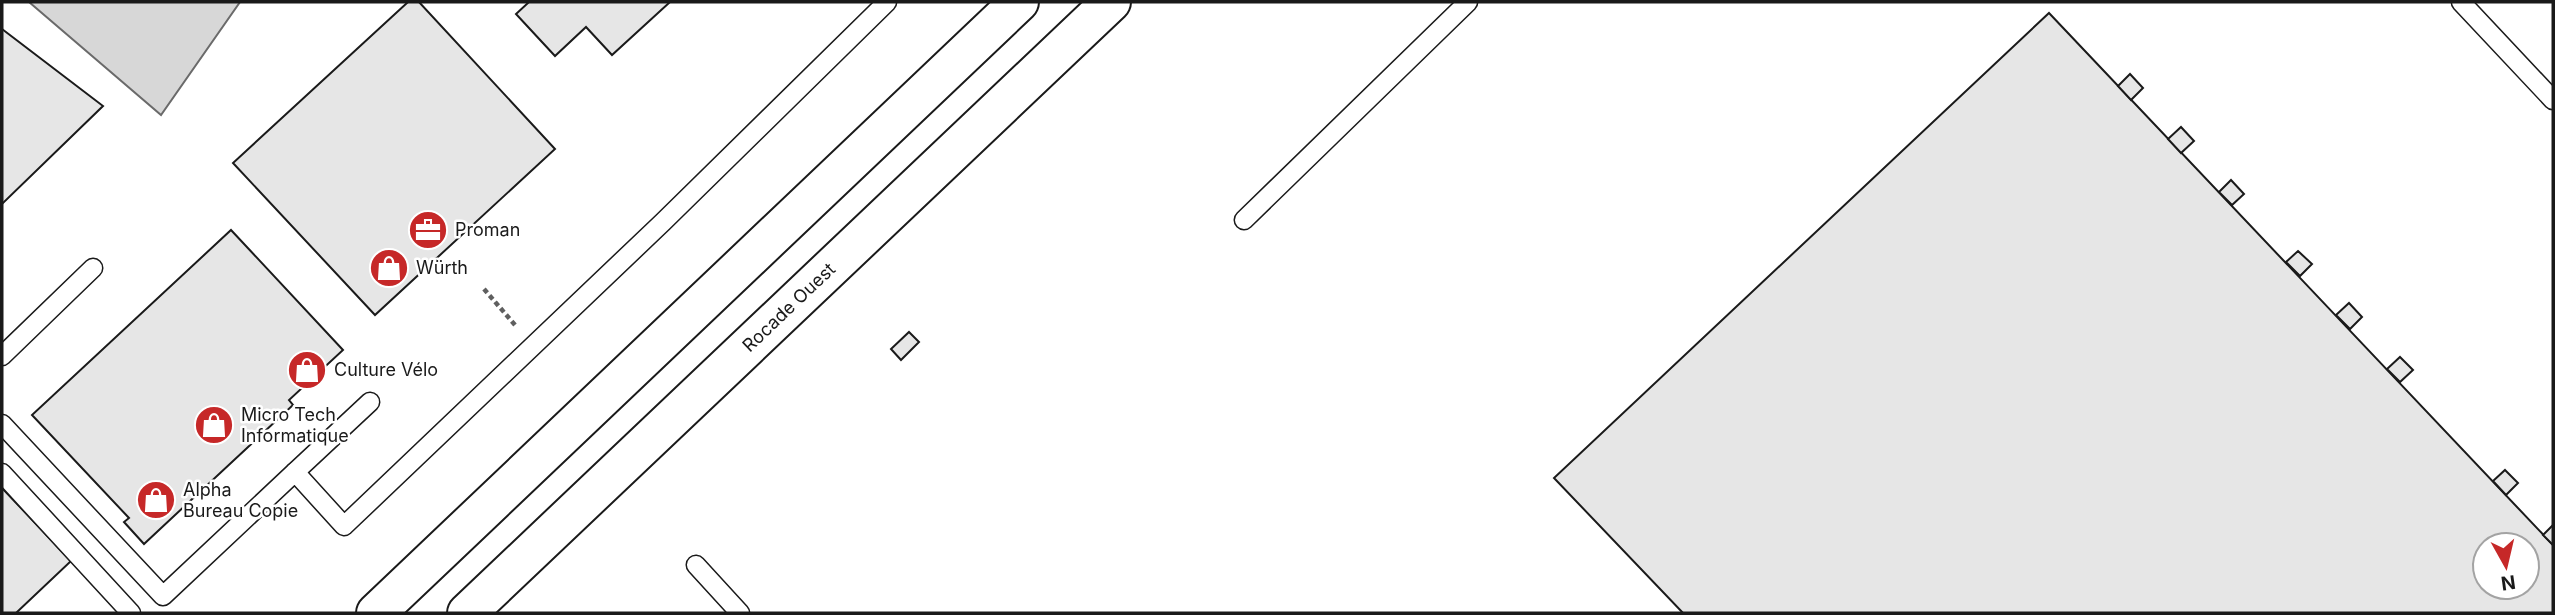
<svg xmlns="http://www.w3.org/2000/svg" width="2555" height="615" font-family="Inter,sans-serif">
  <rect width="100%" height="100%" fill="#fff"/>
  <path fill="#d7d7d7" stroke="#6a6a6a" stroke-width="2" d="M29 2H240L161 115Z"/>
  <g fill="#e6e6e6" stroke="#1a1a1a" stroke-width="2" fill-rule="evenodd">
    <path d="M408 2H419L555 149 375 315 233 163Z"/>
    <path d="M529 2H670L612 55 586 27 555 56 516 14Z"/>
    <path d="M2049 13 2553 545V613H1683L1554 478ZM2485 545H2527V587H2485Z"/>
    <path d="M2 29 103 106 2 204Z"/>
    <path d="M2130 74 2143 88 2131 100 2118 86Z"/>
    <path d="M2181 127 2194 141 2181 153 2168 139Z"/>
    <path d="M2231 180 2244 194 2232 205 2219 192Z"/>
    <path d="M231 230 343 350 289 400 293 405 144 544 124 522 129 518 32 415Z"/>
    <path d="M2298 251 2312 264 2300 276 2286 262Z"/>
    <path d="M2349 303 2362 317 2350 329 2336 315Z"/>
    <path d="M909 332 919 342 901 360 891 349Z"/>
    <path d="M2400 357 2413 370 2400 382 2387 369Z"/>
    <path d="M2505 470 2518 483 2506 495 2493 481Z"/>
    <path d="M2 488 71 561 16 613H2Z"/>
    <path d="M2553 525V545L2543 535Z"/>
  </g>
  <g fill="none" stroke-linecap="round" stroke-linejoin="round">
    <g stroke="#1a1a1a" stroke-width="21">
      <g id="lane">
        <path d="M2461 2 2553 100"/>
        <path d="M1244 220 1468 2"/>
        <path d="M2 356 93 268"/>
        <path d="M2 424 163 596 295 472 344 526 663 222 887 2"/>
        <path d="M295 472 370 402"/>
        <path d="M2 473 131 613"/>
        <path d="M696 565 740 613"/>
      </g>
    </g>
    <g stroke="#1a1a1a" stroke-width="42">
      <g id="primary">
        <path d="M376 613 1019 2"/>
        <path id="s1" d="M467 613 1111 2"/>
      </g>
    </g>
    <path stroke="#5f5f5f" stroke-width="4.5" stroke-dasharray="5 3.5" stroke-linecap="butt" d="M484 289 515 325"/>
    <use href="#lane" stroke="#fff" stroke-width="18"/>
    <use href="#primary" stroke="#fff" stroke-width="38"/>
  </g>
  <defs>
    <g id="office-disc" transform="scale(2.0125)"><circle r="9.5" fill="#c62828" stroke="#fff"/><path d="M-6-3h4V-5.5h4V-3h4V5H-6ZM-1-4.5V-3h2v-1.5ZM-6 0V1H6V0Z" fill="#fff"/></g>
    <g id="shop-disc" transform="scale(2.0125)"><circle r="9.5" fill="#c62828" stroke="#fff"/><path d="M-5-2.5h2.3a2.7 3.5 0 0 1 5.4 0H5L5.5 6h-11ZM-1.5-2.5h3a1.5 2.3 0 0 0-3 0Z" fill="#fff"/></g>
  </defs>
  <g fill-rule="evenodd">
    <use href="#office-disc" x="428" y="230"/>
    <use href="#shop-disc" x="389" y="268"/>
    <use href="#shop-disc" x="307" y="370"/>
    <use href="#shop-disc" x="214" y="425"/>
    <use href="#shop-disc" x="156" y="500"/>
  </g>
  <g text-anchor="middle" stroke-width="5" stroke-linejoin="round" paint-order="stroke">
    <g font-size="18" fill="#1a1a1a" stroke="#fff" text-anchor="start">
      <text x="455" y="236">Proman</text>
      <text x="416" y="274">Würth</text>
      <text x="334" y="376">Culture Vélo</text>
      <text x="241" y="421">Micro Tech<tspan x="241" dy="21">Informatique</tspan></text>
      <text x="183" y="496">Alpha<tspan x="183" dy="21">Bureau Copie</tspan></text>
    </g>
    <g font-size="18" fill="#1a1a1a" stroke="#fff">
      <text dy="6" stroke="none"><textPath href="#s1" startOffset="444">Rocade Ouest</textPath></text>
    </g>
  </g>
  <rect width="2555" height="615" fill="none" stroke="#1a1a1a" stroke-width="7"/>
  <g transform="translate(2506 566) rotate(172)"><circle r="33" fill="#ffffff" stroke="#a3a3a3" stroke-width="2"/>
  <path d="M0-5L12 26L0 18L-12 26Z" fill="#c62828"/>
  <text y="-10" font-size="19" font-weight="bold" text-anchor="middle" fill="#1a1a1a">N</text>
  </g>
</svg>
